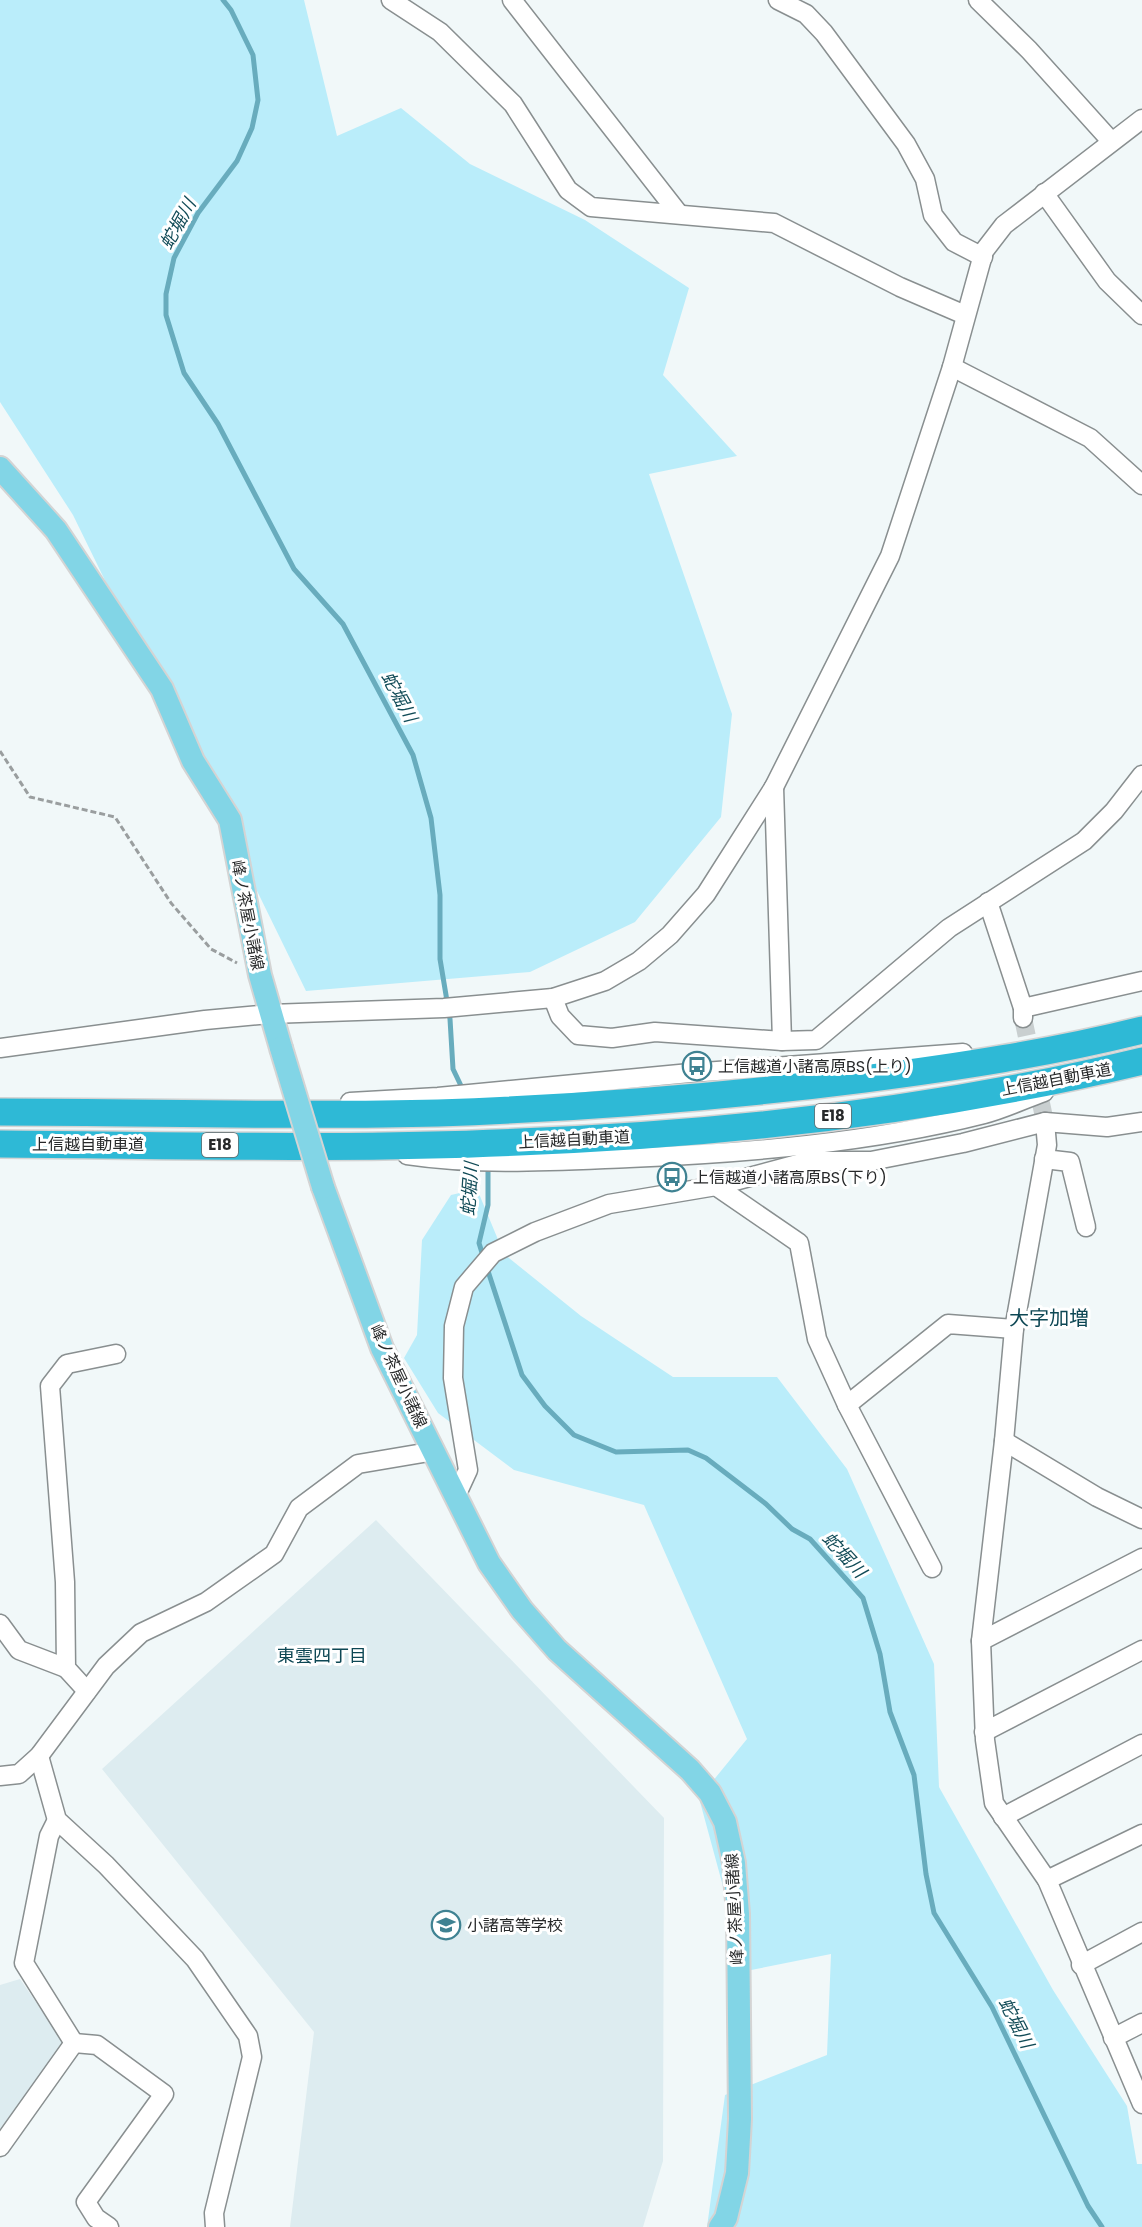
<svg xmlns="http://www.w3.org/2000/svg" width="1142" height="2227" font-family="Poppins,'Noto Sans JP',sans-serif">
  <rect width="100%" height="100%" fill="#f1f8f9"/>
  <g fill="#ddecf0">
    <path d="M376 1520 664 1818 663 2161 643 2227H290L314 2032 102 1769Z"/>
    <path d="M20 1979 64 2043 0 2129V1985Z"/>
  </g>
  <g fill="#baedfa">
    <path d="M0 0H304L337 136 401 108 470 164 585 220 689 288 663 375 737 456 649 474 732 714 721 817 635 922 530 972 306 991 73 515 0 402Z"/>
    <path d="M477 1189 504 1254 581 1316 673 1377H777L847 1469 934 1664 939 1787 1053 1990 1127 2106 1137 2164H1142V2227H707L725 2095 827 2055 831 1954 746 1971 699 1798 747 1739 644 1505 514 1470 438 1413 404 1358 417 1335 422 1240 451 1195Z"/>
  </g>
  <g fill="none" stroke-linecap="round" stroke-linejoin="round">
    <g stroke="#68acbd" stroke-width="5">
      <path d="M223 0 231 10 253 55 258 100 252 128 237 161 198 213 174 258 166 294V315L184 373 218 424 294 569 343 624 413 755 431 818 440 895V959L450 1019 453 1069 464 1092"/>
      <path d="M483 1256 479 1243 488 1205V1165"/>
      <path d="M487 1268 522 1375 545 1406 574 1435 616 1452 688 1450 706 1458 766 1504 792 1529 810 1539 863 1598 880 1654 890 1712 914 1775 926 1874 934 1913 992 2007 1088 2206 1102 2227"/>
    </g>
    <path stroke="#c9cfd0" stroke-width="18" stroke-dasharray="18 9" stroke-linecap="butt" d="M1023 1018 1045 1122"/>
    <g stroke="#898f90" stroke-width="21">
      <g id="minor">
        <path d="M391 0 440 32 513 104 568 190 591 207 774 223 900 287 965 315"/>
        <path d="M512 0 679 214"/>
        <path d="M778 0 806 14 824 33 906 144 925 179 933 215 954 242 983 257"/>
        <path d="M978 0 1029 50 1111 141"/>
        <path d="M1044 193 1107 281 1142 315"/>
        <path d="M952 367 1090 438 1142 485"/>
        <path d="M774 787 782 1041"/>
        <path d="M988 902 1023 1008V1018"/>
        <path d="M553 998 560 1016 578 1035 612 1038 655 1032 782 1041 816 1040 949 928 1084 841 1114 811 1142 775"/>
        <path d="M1023 1008 1142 981"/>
        <path d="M0 1048 205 1020 270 1014 444 1008 553 998 605 981 639 961 670 935 706 894 774 787 890 556 952 367 984 251 1004 225 1142 119"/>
        <path d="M350 1102 438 1097 690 1073 963 1053"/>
        <path d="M1045 1122 1047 1145 1014 1329 1004 1441 981 1641 985 1740 994 1803 1047 1880 1142 2104"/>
        <path d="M407 1155C480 1166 555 1161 629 1158 745 1153 870 1143 984 1114 1004 1109 1024 1099 1044 1092"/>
        <path d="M1044 1159 1070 1162 1086 1227"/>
        <path d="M716 1186 799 1243 817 1339 847 1405 948 1324 1014 1329"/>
        <path d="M847 1405 932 1568"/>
        <path d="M1004 1441 1097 1497 1142 1519"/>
        <path d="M456 1496 468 1470 453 1378 454 1326 464 1287 493 1253 535 1232 609 1204 716 1186 809 1161H871L963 1143 1045 1122 1107 1127 1142 1122"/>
        <path d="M0 1624 19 1650 66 1668"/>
        <path d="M981 1641 1142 1558"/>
        <path d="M87 1691 66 1668 65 1582 50 1386 67 1364 116 1354"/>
        <path d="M984 1732 1142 1650"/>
        <path d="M39 1756 57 1820 106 1865 195 1959 248 2036 252 2057 214 2213 215 2227"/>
        <path d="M0 1776 19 1774 39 1756 106 1666 141 1633 206 1602 274 1554 299 1508 358 1464 435 1451"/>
        <path d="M1003 1817 1142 1744"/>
        <path d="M57 1820 49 1836 24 1963 74 2043"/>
        <path d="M1047 1880 1142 1834"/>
        <path d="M1081 1965 1142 1932"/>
        <path d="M1113 2038 1142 2023"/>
        <path d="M74 2043 97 2045 164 2094 86 2202 96 2218 109 2227"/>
        <path d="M0 2147 74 2043"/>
      </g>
    </g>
    <g stroke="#d4d4d4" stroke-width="26">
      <g id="major">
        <path d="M0 468 56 530 162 689 193 761 230 820 260 975 281 1048"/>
        <path d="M323 1187 382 1348 489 1563 522 1610 557 1650 690 1770 710 1793 725 1822 734 1863 738 1914 740 2119 737 2173 726 2218 720 2227"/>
      </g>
    </g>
    <g stroke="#d4d4d4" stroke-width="30">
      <g id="highway">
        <path d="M0 1112C146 1112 292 1117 438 1113 580 1108 723 1097 864 1079 957 1067 1050 1053 1142 1030"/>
        <path d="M0 1144C173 1145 347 1150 519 1142 728 1134 939 1110 1142 1061"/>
      </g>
    </g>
    <path stroke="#9a9e9f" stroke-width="3" stroke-dasharray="6 3" stroke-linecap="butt" d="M0 751 30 797 115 817 171 903 211 949 237 963"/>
    <use href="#minor" stroke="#fff" stroke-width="18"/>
    <use href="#major" stroke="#82d5e6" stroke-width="22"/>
    <use href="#highway" stroke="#2eb9d6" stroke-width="27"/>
    <g stroke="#d4d4d4" stroke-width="26" stroke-linecap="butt">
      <path id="major-bridge" d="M281 1048 323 1187"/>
    </g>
    <use href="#major-bridge" stroke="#82d5e6" stroke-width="22"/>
  </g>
  <defs>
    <g id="bus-ring" transform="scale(1.5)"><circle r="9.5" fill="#fff" stroke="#3f8292" stroke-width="1.5"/><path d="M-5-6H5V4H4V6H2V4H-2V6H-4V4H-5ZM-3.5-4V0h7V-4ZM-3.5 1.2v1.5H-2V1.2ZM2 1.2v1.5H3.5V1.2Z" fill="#3f8292"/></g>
    <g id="school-ring" transform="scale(1.5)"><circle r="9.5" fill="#fff" stroke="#3f8292" stroke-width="1.5"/><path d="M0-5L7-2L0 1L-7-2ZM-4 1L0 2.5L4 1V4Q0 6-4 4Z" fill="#3f8292"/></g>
  </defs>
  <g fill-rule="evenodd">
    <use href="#bus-ring" x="697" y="1066"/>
    <use href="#bus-ring" x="672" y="1177"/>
    <use href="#school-ring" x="446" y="1925"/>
  </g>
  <g text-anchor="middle" stroke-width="6" stroke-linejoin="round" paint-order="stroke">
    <g fill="#fff" stroke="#68696a" stroke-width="1.5">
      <rect x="815" y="1104" width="36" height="24" rx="4.5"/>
      <rect x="202" y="1133" width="36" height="24" rx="4.5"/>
    </g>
    <g font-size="15" font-weight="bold" fill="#27292a">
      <text x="833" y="1121">E18</text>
      <text x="220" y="1150">E18</text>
    </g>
    <g font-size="16" fill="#27292a" stroke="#fff">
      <text transform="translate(248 915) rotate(79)" y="6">峰ノ茶屋小諸線</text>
      <text transform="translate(1056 1079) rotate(-11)" y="6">上信越自動車道</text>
      <text transform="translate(574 1139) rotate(-3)" y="6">上信越自動車道</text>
      <text x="88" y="1150">上信越自動車道</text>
      <text transform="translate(399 1376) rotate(65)" y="6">峰ノ茶屋小諸線</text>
      <text transform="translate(734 1909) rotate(-93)" y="6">峰ノ茶屋小諸線</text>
    </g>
    <g font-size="16" fill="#27292a" stroke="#fff" text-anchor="start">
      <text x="718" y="1072">上信越道小諸高原BS(上り)</text>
      <text x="693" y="1183">上信越道小諸高原BS(下り)</text>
      <text x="467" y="1931">小諸高等学校</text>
    </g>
    <g font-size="18" font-style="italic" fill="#114b57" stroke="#fff">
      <text transform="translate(178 224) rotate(-61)" y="6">蛇堀川</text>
      <text transform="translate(399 697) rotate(62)" y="6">蛇堀川</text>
      <text transform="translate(470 1189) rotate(-86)" y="6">蛇堀川</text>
      <text transform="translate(844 1555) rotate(47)" y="6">蛇堀川</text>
      <text transform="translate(1016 2023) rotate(63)" y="6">蛇堀川</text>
    </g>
    <g font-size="18" fill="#0d4754" stroke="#fff">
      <text x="322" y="1662">東雲四丁目</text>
    </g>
    <g font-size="20" fill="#0d4754" stroke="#fff">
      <text x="1049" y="1325">大字加増</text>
    </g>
  </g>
</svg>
